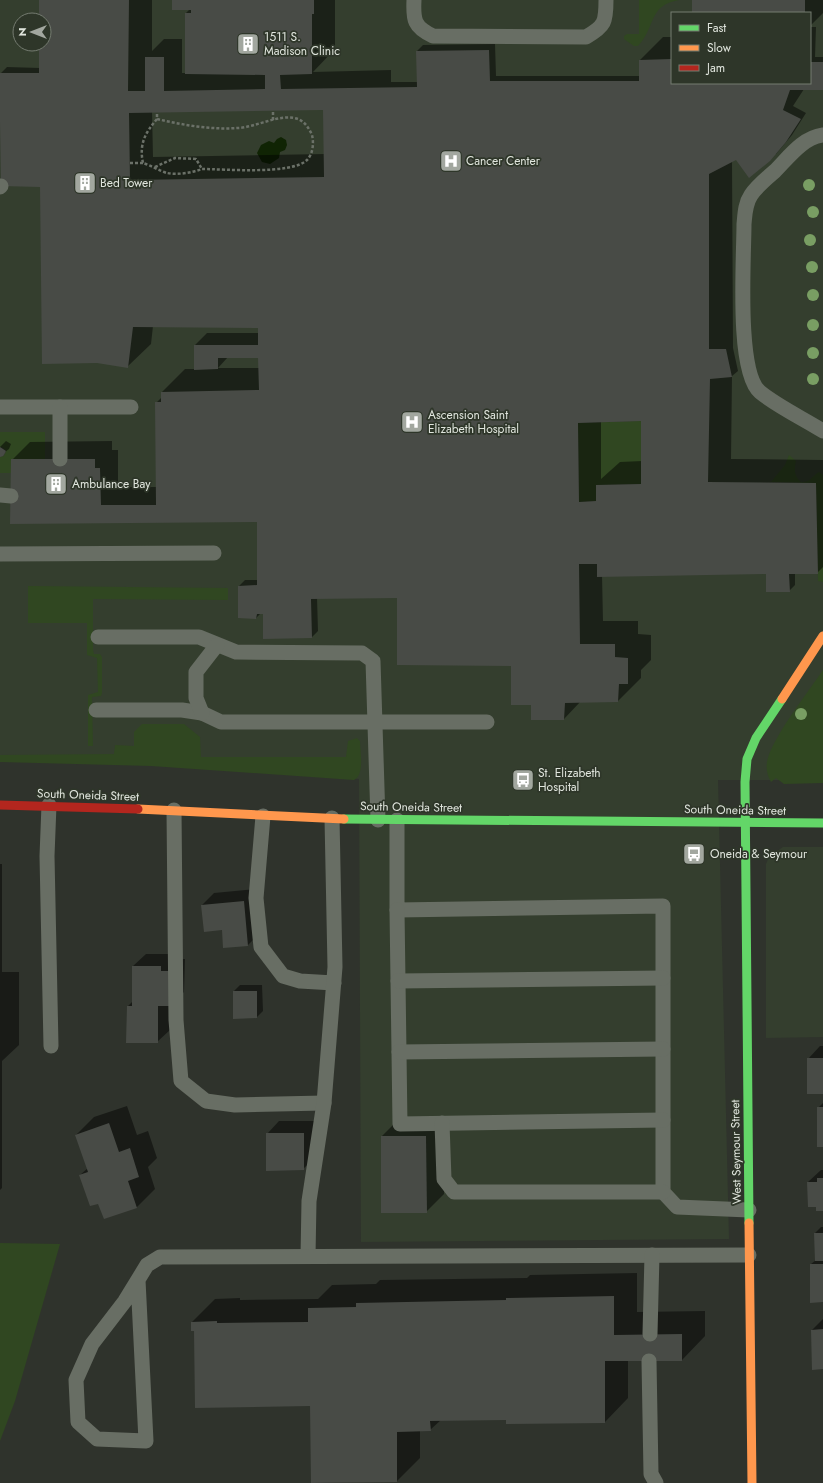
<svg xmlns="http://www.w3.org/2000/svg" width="823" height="1483" font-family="Jost,sans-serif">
  <rect width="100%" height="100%" fill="#2f332c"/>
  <g fill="#343e2e" fill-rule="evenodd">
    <path d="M0 0H823V780H718L729 1239 361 1242 359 779 92 761 0 762ZM672 13H810V83H672ZM20 20H44V44H20Z"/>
    <path d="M783 847H823V1037L766 1038V864L769 857Z"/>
  </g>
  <g fill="#304721">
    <path d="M639 0H679C648 5 656 27 638 46H634L624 39V36L627 34H639Z"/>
    <path d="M641 421V484L596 485V501L579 502 578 423Z"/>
    <path d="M0 432H45V459H11V473H0V457L4 456 6 452 4 448 0 447Z"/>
    <path d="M789 455 796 461C794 469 794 476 801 482 811 482 811 477 819 472L823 475V582L818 581 816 483 771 482 785 465Z"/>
    <path d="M28 586 228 588V600L93 599V650L94 654H100L102 657V693L101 696 92 697 93 746H88V695L98 692 97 658 87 655V623H28Z"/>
    <path d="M823 670V783L784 784 776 778 771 782C767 775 766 769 767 762 771 739 809 691 823 670Z"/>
    <path d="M142 724H184L200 737 201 757H346L348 741 357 738 360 741C360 751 365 775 354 780L151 766 0 762V755L114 754 115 745 134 746V732Z"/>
    <path d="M0 1243 60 1244 15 1401 0 1441Z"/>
  </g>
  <path fill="#102404" d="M281 137 286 140 287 145 285 150 280 152 279 158 270 164 262 162 257 153 261 145 269 141 274 143 277 139Z"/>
  <g fill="#0007" fill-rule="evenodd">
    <path d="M40 0H152V51L164 39H182V73H186V13L190 9 173 0H335V49L313 72 391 70V82H418L417 51 423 45 495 44 496 76H640V60L663 37H672V83H810V27H816L815 57H823V90L804 89 793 106 806 113 792 135 776 154 742 156 732 161 733 348 738 371 732 376 731 459 823 460V567L817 573H795V585L789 591 769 573 602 575 603 621H638V634L651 635V660L641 670V678L618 701H581L564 719 532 704 512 664 399 597H317L318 631 312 637 264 613H261L256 618 239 586 245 580H258V521L11 523 12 460 30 442 112 441V450H118V487H157L156 403 162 397V392L185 369H195V345L207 333H259V327L153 326 151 344 127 367 41 184 1 73 7 67 40 68V44H44V20H40ZM327 108 325 154 153 157 152 111ZM259 356V368H218L228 357ZM642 420V461L620 462 601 479V421Z"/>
    <path d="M692 0H823V13L810 26V13H693Z"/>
    <path d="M6 441 11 444 9 449 0 456V447Z"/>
    <path d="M524 772H534V777L528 783 518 778Z"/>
    <path d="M0 864H2V972H19V1045L2 1061V1188L0 1190Z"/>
    <path d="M256 889 260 933 248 945 224 947 223 929 202 905 214 893Z"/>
    <path d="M146 954H173V959H185L184 992 172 1005 170 1030 157 1042 128 1006 133 1001V966Z"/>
    <path d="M240 985H262L263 1011 257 1017 234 991Z"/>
    <path d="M820 1046H823V1093L808 1059Z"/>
    <path d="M823 1103V1146L818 1108Z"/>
    <path d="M127 1106 137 1135 148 1131 157 1158 148 1167 155 1189 137 1207 105 1218 99 1202 80 1175 88 1168 76 1135 94 1117Z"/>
    <path d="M400 1118H444V1194L426 1212 382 1136Z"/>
    <path d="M279 1121H316V1157L303 1169 267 1134Z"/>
    <path d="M821 1170H823V1210L808 1182Z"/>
    <path d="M821 1227H823V1301L811 1264 816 1260 815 1233Z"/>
    <path d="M637 1273V1312L705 1311V1336L682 1360H628V1398L605 1422 507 1419 441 1420 430 1430H420V1458L397 1481 312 1483 311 1405 195 1330 192 1322 215 1299 240 1298V1300L318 1299 332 1285 376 1284 380 1280 527 1278 530 1275Z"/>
    <path d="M823 1319V1368L812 1330Z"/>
  </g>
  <g fill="#484b46" fill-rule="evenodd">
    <path d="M39 0H129L128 91H145V57H164V91L265 89V75L185 74V13H191V10H172V0H314V14H312V74L280 75 281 89 417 87 416 51 489 50 490 81H639V60L672 59V83H810V62H823V90H790L783 110 801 119 786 142 770 161 749 178 736 160 709 174V349H726L732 377 710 379 708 482 816 483 818 574H789L790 592H766V574L597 577V564H579L580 644H615V657L628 658V684H619L618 702 565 703 564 720H531V705H511V666L397 665V598L311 599 312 638 263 639V614H257L256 619 238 618V586L257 585V522L10 524 11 459H95V468H100L101 505H156L155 402H161V392L259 390 258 358H218V369L194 370V345H258V328L133 327 128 368 97 363 42 364 40 187 1 186 0 122V73H39V44H44V20H39ZM323 110 324 177 130 180 129 113ZM641 421V484L596 485V501L579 502 578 423Z"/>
    <rect x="692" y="0" width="113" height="13"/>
    <path d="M0 447 6 451 3 456 0 457Z"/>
    <rect x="517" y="777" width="12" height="7"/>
    <path d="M244 901 248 946 223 948 222 930 204 932 201 905Z"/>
    <path d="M132 966H161V971H173L172 1006H158V1043H126L127 1006H132Z"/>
    <path d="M233 991H257V1018L233 1019Z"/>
    <rect x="807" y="1058" width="16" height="36"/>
    <rect x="817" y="1107" width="6" height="40"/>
    <path d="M109 1123 119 1152 130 1148 139 1177 128 1181 137 1208 104 1219 98 1204 90 1206 79 1175 88 1172 75 1135Z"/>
    <path d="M266 1133H304V1170L266 1171Z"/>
    <path d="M381 1136H426L427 1213H381Z"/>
    <path d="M817 1178H823V1211H816V1207H808L807 1182H817Z"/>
    <path d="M814 1233H823V1261H815Z"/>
    <path d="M810 1264H823V1302L810 1303Z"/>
    <path d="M614 1296V1335L682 1334V1361H605V1423L506 1424V1420L430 1421 431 1431 397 1432V1482L311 1483 310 1406 195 1408 194 1331H191V1322L217 1321V1323L308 1322V1308L356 1307V1303L506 1300V1298Z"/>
    <path d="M823 1329V1369L812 1370 811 1330Z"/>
  </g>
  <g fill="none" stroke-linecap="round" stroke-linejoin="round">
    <g stroke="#6b7168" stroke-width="2.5" stroke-dasharray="3 2" stroke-linecap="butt">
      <path d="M157 119C145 133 139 144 143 163 150 165 162 172 167 173 178 175 191 173 202 169 224 169 292 175 307 160 313 154 314 143 312 135 309 128 305 122 298 119 280 113 257 127 238 128 211 130 183 125 157 119V112"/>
      <path d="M273 120V111"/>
      <path d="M130 163H143"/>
      <path d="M155 167 175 158 196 159 202 169"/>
    </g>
    <g stroke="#686e64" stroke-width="15">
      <path d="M414 0C413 20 414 27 433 36L586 37C605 26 606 22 606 0"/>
      <path d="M823 135C802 138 789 157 775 171 767 178 757 186 751 195 745 204 745 214 744 224 744 258 736 372 760 392 777 406 804 419 823 431"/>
      <path d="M0 187 1 186"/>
      <path d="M0 407H131"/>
      <path d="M60 459V407"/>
      <path d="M0 495 11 496"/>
      <path d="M0 554 214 553"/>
      <path d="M98 637H199L236 652 362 653 373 661 378 820"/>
      <path d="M96 710H182L202 713 221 722H487"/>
      <path d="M202 713 196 698V672L217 645"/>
      <path d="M49 805 47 856 51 1046"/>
      <path d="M174 810 176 1020 181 1081 206 1101 235 1105 324 1103"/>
      <path d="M263 816 256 898 261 947 283 976 300 981 334 983"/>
      <path d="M397 820V910L663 906V1192L677 1207 749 1210"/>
      <path d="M397 910 400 1124 663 1120"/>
      <path d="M398 981 663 978"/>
      <path d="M399 1052 663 1049"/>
      <path d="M442 1123 444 1179 454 1192H663"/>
      <path d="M308 1256 309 1201 324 1103 335 967 332 818"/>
      <path d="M138 1280 146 1441 97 1439 78 1422 76 1380 92 1344 125 1301 147 1265 160 1257 749 1255"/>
      <path d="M650 1334 652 1255"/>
      <path d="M649 1361 651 1474 656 1483"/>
    </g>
    <g stroke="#63d668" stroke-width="9">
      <path d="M344 819 823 823"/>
      <path d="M749 1223 745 782 747 759 756 738 782 699"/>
    </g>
    <g stroke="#ff974d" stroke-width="9">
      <path d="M782 699 823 636"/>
      <path d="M138 809 344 819"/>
      <path d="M749 1223 752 1483"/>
    </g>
    <path stroke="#b3261e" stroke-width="9" d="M0 805 138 809"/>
  </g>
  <g fill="#799e63">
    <circle cx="809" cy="185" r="6"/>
    <circle cx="813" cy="212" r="6"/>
    <circle cx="810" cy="240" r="6"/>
    <circle cx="812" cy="267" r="6"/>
    <circle cx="813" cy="295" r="6"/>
    <circle cx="813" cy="325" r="6"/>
    <circle cx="813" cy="353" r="6"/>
    <circle cx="813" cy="379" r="6"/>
    <circle cx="801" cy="714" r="6"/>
  </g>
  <defs>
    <g id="building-square" transform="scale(1.15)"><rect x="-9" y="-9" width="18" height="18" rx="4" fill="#a2a79f" stroke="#2e3629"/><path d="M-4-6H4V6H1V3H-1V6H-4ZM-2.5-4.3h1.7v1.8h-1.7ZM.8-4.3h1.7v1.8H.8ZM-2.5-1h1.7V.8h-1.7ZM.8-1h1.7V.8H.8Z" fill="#fff"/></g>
    <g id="hospital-square" transform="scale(1.15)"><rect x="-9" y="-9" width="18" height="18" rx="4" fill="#a2a79f" stroke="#2e3629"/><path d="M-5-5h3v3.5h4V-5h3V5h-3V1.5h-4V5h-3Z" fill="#fff"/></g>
    <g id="bus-square" transform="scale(1.15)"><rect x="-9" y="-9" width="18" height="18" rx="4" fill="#a2a79f" stroke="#2e3629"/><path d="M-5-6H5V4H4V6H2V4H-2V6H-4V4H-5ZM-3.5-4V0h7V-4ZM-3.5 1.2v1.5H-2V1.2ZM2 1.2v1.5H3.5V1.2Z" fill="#fff"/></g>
  </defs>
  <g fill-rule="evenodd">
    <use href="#building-square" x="248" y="44"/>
    <use href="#hospital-square" x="451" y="161"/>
    <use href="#building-square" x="85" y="183"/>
    <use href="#hospital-square" x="412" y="422"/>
    <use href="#building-square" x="56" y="484"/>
    <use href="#bus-square" x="523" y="780"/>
    <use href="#bus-square" x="694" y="854"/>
  </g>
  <g text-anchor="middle" stroke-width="3.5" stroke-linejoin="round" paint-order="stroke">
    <g font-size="12" fill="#e0e5dd" stroke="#2e3629" text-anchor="start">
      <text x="264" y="41">1511 S.<tspan x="264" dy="14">Madison Clinic</tspan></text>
      <text x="466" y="165">Cancer Center</text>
      <text x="100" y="187">Bed Tower</text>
      <text x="428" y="419">Ascension Saint<tspan x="428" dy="14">Elizabeth Hospital</tspan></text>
      <text x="72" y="488">Ambulance Bay</text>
      <text x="538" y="777">St. Elizabeth<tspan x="538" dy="14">Hospital</tspan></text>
      <text x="710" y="858">Oneida &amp; Seymour</text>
    </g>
    <g font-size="12" fill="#e0e5dd" stroke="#2e3629">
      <text transform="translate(88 795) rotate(2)" y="4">South Oneida Street</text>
      <text transform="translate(411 807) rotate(1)" y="4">South Oneida Street</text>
      <text transform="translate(735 810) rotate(1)" y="4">South Oneida Street</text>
      <text transform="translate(736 1152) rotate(-91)" y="4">West Seymour Street</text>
    </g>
  </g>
  <rect x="671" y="12" width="140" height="72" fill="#2e3629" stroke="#757c71"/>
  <rect x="679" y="25" width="20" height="6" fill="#63d668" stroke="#757c71"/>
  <text x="707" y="32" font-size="12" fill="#e0e5dd">Fast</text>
  <rect x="679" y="45" width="20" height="6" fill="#ff974d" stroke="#757c71"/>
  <text x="707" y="52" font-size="12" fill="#e0e5dd">Slow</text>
  <rect x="679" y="65" width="20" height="6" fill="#b3261e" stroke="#757c71"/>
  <text x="707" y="72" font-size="12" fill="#e0e5dd">Jam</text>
  <g transform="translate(32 32) rotate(270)"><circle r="19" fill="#2e3629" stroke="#757c71"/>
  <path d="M0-3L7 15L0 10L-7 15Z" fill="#a2a79f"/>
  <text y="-6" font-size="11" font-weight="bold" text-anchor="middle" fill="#e0e5dd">N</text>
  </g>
</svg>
